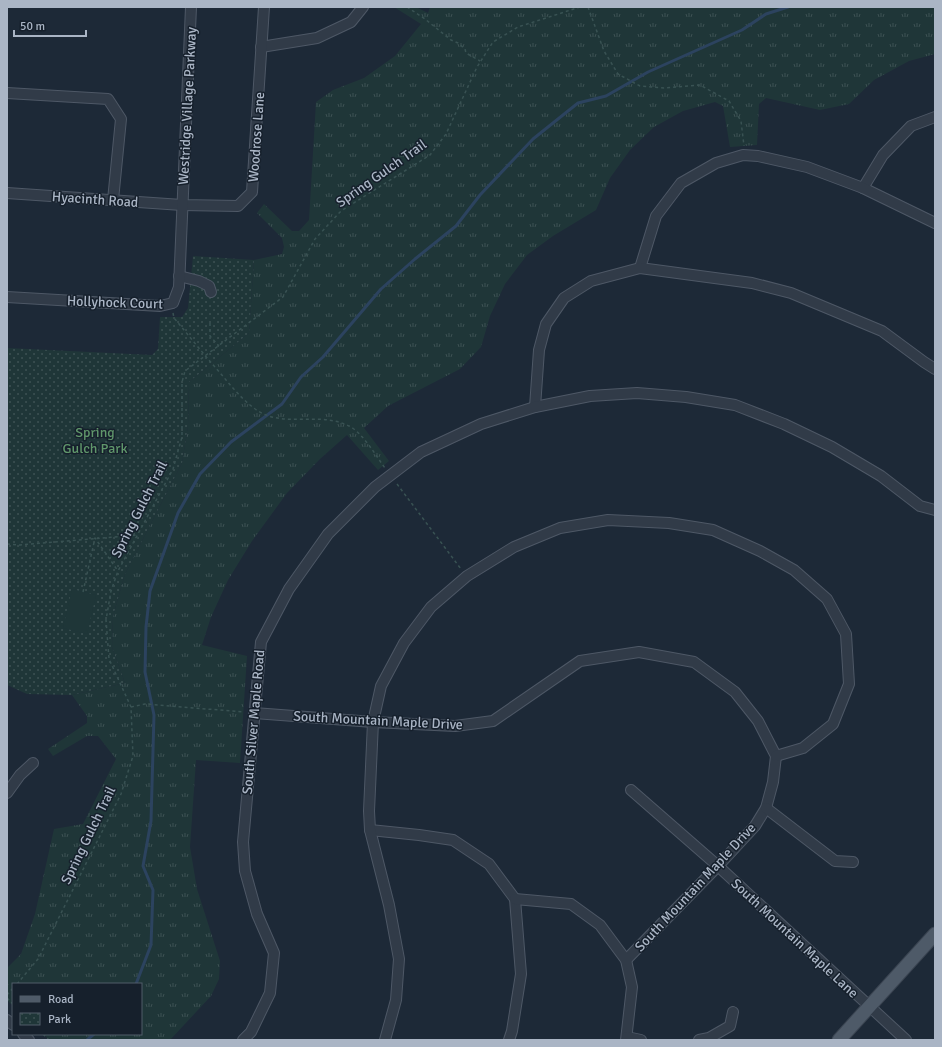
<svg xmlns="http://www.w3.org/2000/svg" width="942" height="1047" font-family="Signika,sans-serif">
  <defs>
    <pattern id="grass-tufts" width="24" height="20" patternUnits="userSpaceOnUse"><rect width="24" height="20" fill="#1f3638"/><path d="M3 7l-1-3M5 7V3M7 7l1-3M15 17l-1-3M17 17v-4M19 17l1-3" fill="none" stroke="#3d5153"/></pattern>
    <pattern id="park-dots" width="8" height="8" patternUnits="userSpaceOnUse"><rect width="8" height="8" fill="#1f3638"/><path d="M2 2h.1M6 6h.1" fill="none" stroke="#3d5153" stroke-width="1.8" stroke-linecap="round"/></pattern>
  </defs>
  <rect width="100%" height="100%" fill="#1d2937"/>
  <path fill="url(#grass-tufts)" d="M394 7H416L428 13 430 7H935V54L909 61 874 80 849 104 820 110 766 98 759 104 757 145 730 147 723 106 715 102 683 111 654 127 630 150 610 178 596 210 553 236 527 255 505 284 490 316 481 347 460 369 388 406 364 428 389 461 378 470 347 435 320 459 287 493 252 541 228 580 211 617 202 645 247 656 240 763 196 760 190 847 197 889 220 961 219 979 211 996 170 1040H50L43 1034H141V984H13V1006L7 1000V968L21 954 35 914 54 829 83 824 116 759 98 736H87L53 756 48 749 87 723V716L72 695 125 683 112 647 113 616 125 574 182 463 188 426 189 382 249 333 254 260 282 254 284 247 282 238 257 213 264 204 292 231H299L309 220 316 102 333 90 364 78 395 56 421 24Z"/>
  <path fill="url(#park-dots)" d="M193 256 254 260 249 333 189 382 188 426 182 463 125 574 113 616 112 647 125 683 72 695 27 694 7 685V348L152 355 158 349 160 317H182L188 308Z"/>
  <path fill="#1f3638" d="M72 589 96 595 87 634 63 628Z"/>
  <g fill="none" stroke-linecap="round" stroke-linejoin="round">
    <g stroke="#2c435f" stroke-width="3">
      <path d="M136 984 151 945 153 890 143 866 151 821 154 715 145 672 146 627 150 591 178 513 200 474 231 442 282 404 301 377 323 357 381 289 415 259 456 226 480 195 533 139 578 103 606 96 648 72 742 30 766 14 788 7"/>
      <path d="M87 1040 94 1034"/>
    </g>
    <g stroke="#4e5866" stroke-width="12">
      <g id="minor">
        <path d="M261 47 317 38 351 22 363 7"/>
        <path d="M7 93 108 99 121 119 113 200"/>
        <path d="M863 188 883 155 911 126 935 117"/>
        <path d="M7 193 182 205 238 206 252 192 264 7"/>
        <path d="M640 268 656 216 681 183 716 163 743 155 758 156 807 167 863 188 935 223"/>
        <path d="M179 276 199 281 209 286 211 292"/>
        <path d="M7 297 160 306 173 303 179 287 191 7"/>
        <path d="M535 407 539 350 546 324 564 298 591 281 640 268 752 283 791 293 882 331 924 362 935 369"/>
        <path d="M254 713 373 722 455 726 493 721 580 661 639 652 694 662 735 692 758 721 776 756 773 782 766 808 755 826 718 866 626 960"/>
        <path d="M631 790 718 866 906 1040"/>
        <path d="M7 793 20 775 33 763"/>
        <path d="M766 808 835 861 853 862"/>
        <path d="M370 830 419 835 453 840 489 864 515 899 521 974 512 1031 509 1040"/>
        <path d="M515 899 571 904 600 925 626 960 632 987 626 1040"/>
        <path d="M7 1020 13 1025"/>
        <path d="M23 1034 29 1040"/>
        <path d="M627 1037 641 1040"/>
        <path d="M243 1040 251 1032 270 993 274 953 257 914 245 871 243 842 261 642 289 589 328 534 375 487 421 452 481 424 535 407 590 396 637 393 686 397 735 405 784 424 832 447 881 476 920 506 935 510"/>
        <path d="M385 1040 396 1000 399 959 389 905 370 830 369 811 373 722 381 686 404 643 431 607 467 576 514 547 560 528 608 520 669 523 713 530 760 551 794 570 827 599 846 634 849 684 833 724 803 748 776 756"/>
        <path d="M699 1040 709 1038 730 1026 733 1012"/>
      </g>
    </g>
    <g stroke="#3a4451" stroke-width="15">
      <path id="major" d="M839 1040 935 934"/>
    </g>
    <g stroke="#395253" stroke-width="1.5" stroke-dasharray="3 3" stroke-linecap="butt">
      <path d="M407 7 425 19 451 40 458 43 465 49 466 53 480 61"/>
      <path d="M588 7 604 51 618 74 640 86 664 88 700 85 729 101 741 121 744 146"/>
      <path d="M173 313 174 318C190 337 205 356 221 374 232 387 243 401 258 411 285 428 319 411 349 426 363 433 376 456 385 468"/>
      <path d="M210 323V336L219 346"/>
      <path d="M397 484 461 569"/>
      <path d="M7 544 20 545 137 535"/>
      <path d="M83 592 95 538 118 571"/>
      <path d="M131 707 145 704 244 712"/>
      <path d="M17 984 38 959 121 794 133 756 131 707 109 659 106 620 111 591 118 571 173 469 182 437V382L185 371 283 297 315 239 341 211 430 155 446 134 477 67 493 42 518 27 580 7"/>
      <path d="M7 995 13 988"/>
      <path d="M7 998 13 1004"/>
      <path d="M43 1034 49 1040"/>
    </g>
    <use href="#minor" stroke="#313b48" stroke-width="10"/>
    <use href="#major" stroke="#4e5a68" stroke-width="13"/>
  </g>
  <g text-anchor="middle" stroke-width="3" stroke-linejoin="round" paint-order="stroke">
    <g font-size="14" fill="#aab5c5" stroke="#16202c">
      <text transform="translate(187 106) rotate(-87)" y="5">Westridge Village Parkway</text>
      <text transform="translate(256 137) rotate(-86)" y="5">Woodrose Lane</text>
      <text transform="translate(381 173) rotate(-35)" y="5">Spring Gulch Trail</text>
      <text transform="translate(95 199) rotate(4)" y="5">Hyacinth Road</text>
      <text transform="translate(115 302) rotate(2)" y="5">Hollyhock Court</text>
      <text transform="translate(139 509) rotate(-63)" y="5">Spring Gulch Trail</text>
      <text transform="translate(378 720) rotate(3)" y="5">South Mountain Maple Drive</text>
      <text transform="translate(253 722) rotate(-85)" y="5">South Silver Maple Road</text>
      <text transform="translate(88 835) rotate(-64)" y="5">Spring Gulch Trail</text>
      <text transform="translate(695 887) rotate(-47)" y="5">South Mountain Maple Drive</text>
      <text transform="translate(795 938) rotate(43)" y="5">South Mountain Maple Lane</text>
    </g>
    <g font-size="14" fill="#60976b" stroke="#16202c">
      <text x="95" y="437">Spring<tspan x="95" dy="16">Gulch Park</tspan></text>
    </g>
  </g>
  <rect width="942" height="1047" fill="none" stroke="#aab5c5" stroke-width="16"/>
  <rect x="12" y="983" width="130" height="52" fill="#16202c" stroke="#515c69"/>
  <rect x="20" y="996" width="20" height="6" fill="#4e5a68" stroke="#515c69"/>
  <text x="48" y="1003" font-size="12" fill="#aab5c5">Road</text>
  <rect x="20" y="1013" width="20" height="12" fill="url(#park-dots)" stroke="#515c69"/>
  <text x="48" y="1023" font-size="12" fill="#aab5c5">Park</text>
  <path d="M14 30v6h72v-6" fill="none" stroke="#aab5c5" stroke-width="2"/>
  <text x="20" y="30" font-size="12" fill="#aab5c5" stroke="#16202c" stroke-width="3" paint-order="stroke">50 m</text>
</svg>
